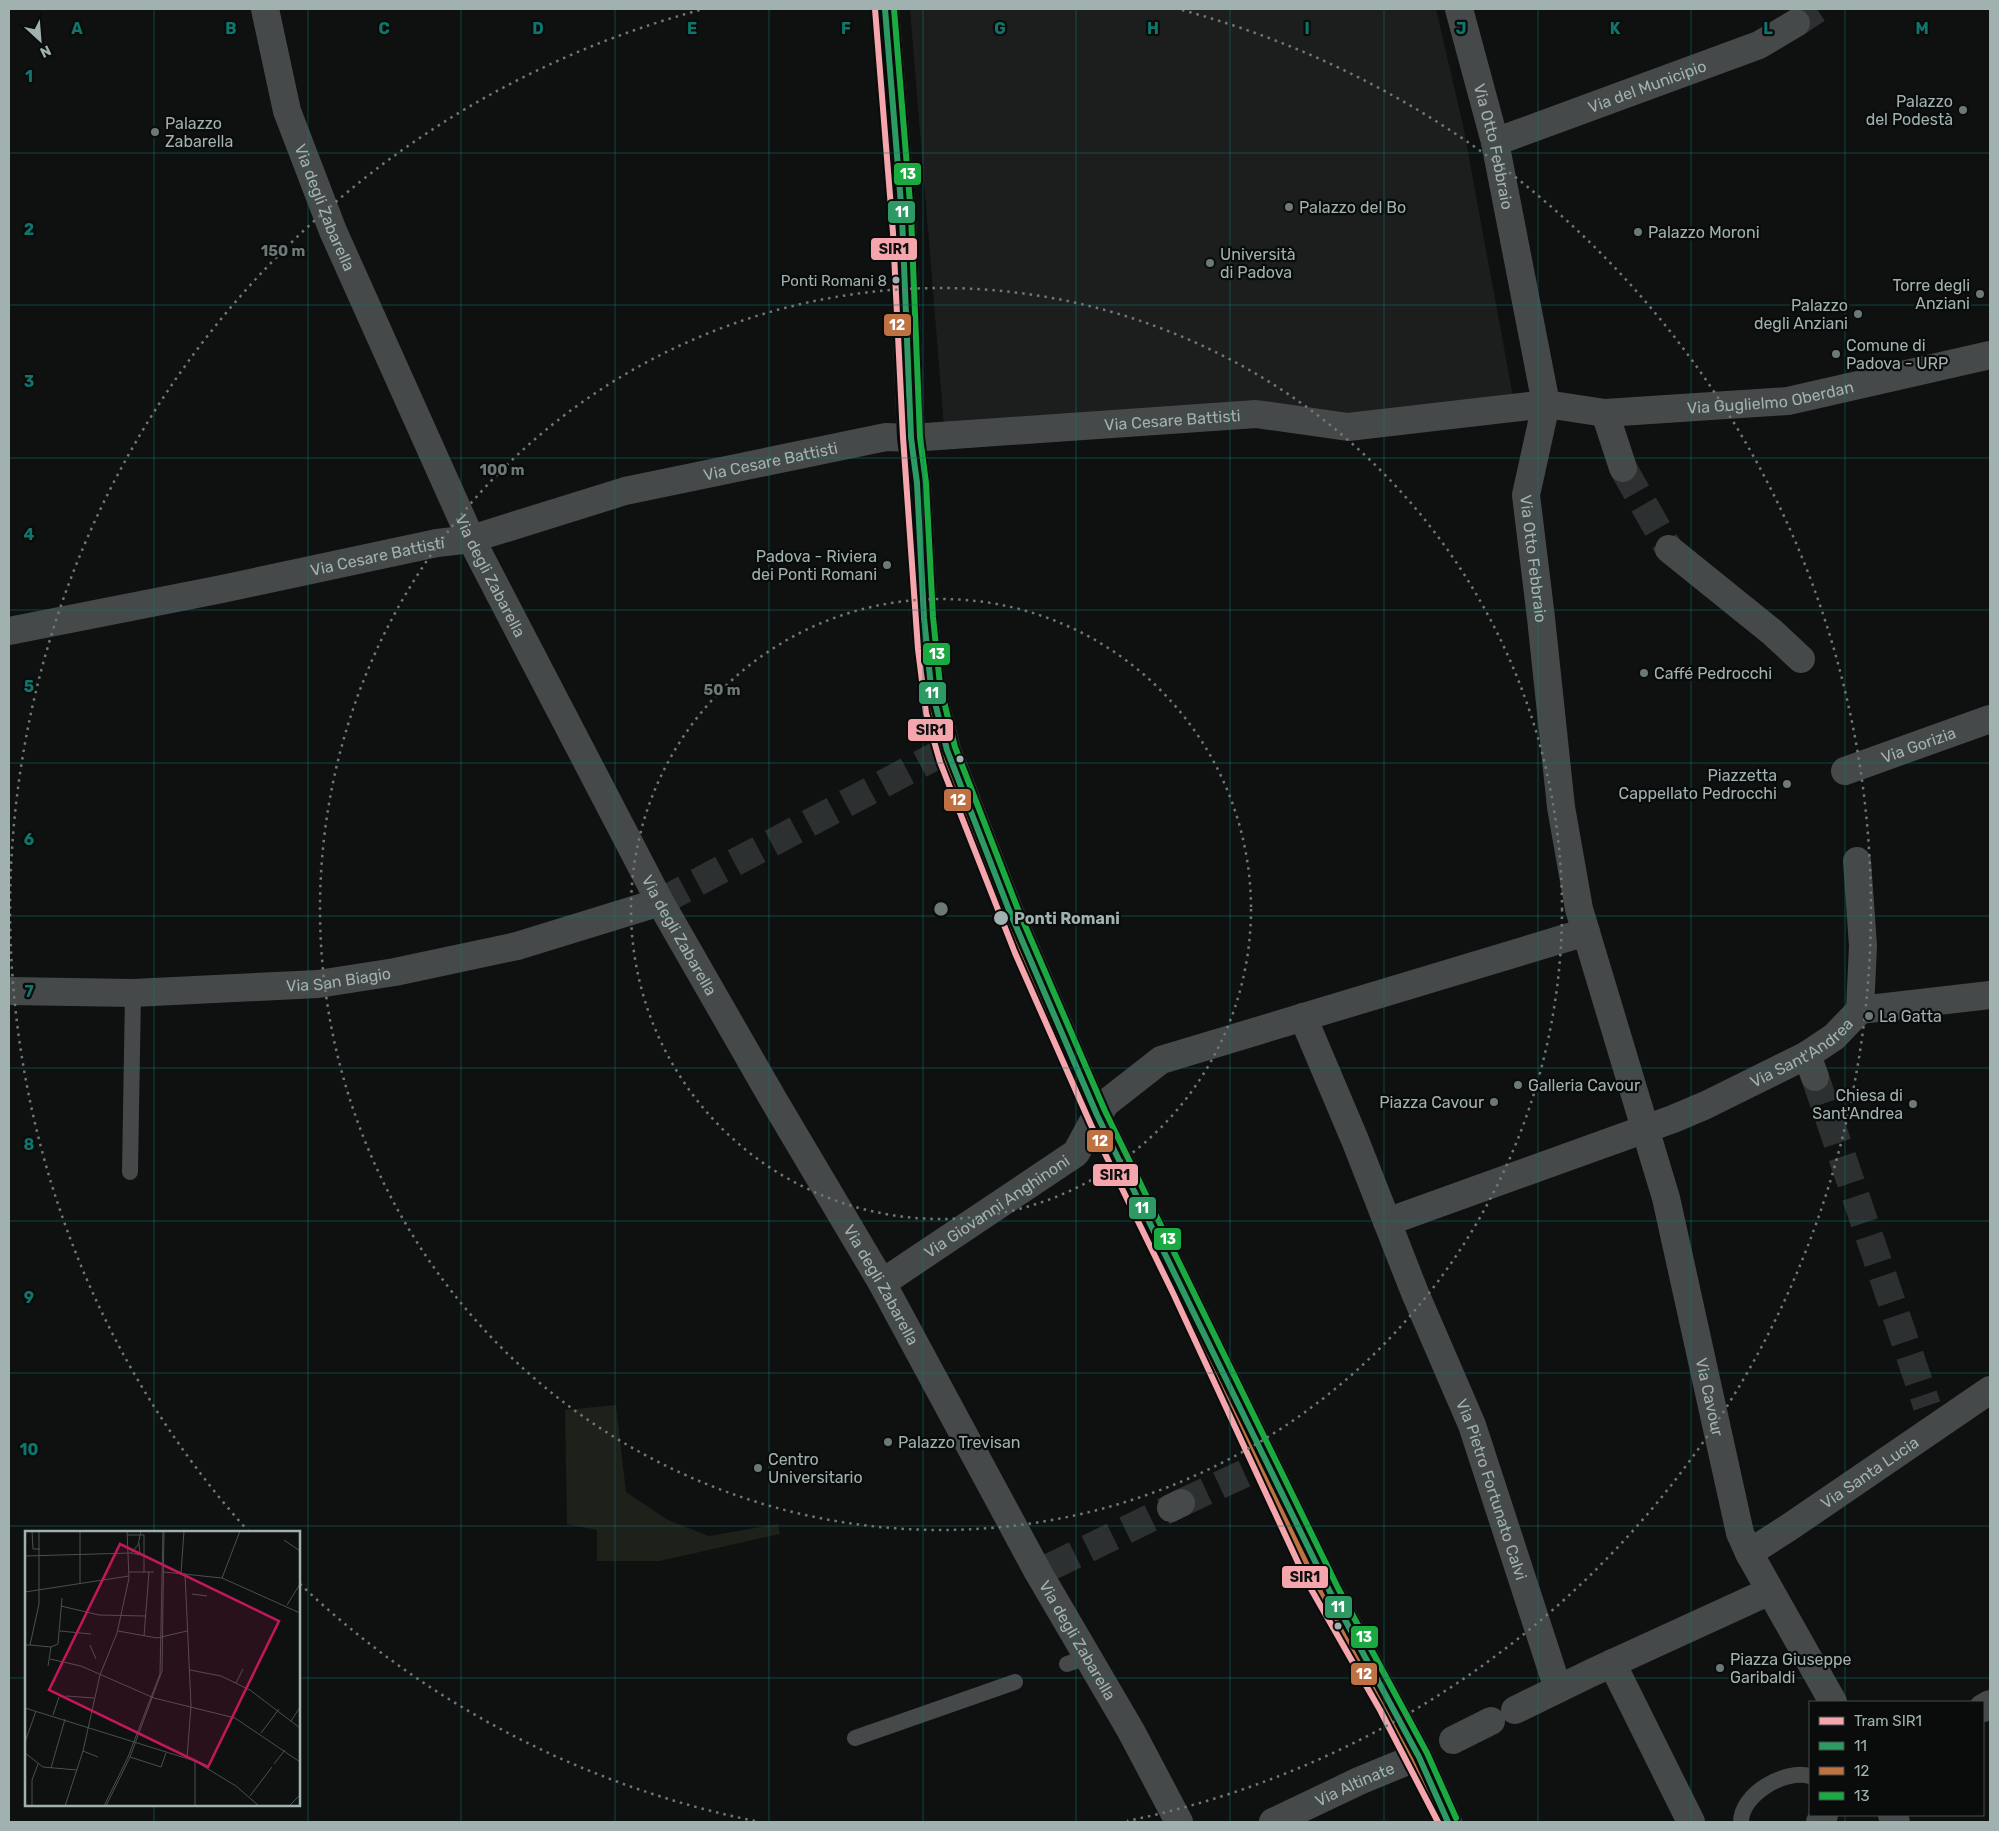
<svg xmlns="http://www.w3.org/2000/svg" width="1999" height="1831" font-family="Rubik,sans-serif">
  <rect width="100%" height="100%" fill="#0f1010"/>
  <path fill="#1c1e1e" d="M910 9H1436L1463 125 1514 402 1338 422 944 426Z"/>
  <path fill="#1e201a" d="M616 1405 626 1492 668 1520 709 1536 778 1524 780 1534 660 1561H597V1530L567 1524 565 1410Z"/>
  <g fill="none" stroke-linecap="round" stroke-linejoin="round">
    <g stroke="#2c3030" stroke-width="28" stroke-dasharray="28 14" stroke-linecap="butt">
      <path d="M1796 23 1817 9"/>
      <path d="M1623 468 1669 549"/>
      <path d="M660 902 947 750"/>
      <path d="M1815 1077 1927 1406"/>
      <path d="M1181 1503 1254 1469"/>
      <path d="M1050 1567 1171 1508"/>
    </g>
    <g stroke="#454949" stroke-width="16">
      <path d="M130 1172 133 993"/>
      <path d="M1067 1664 1087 1657"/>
      <path d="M855 1738 1015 1682"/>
      <path d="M1741 1822C1741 1794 1785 1769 1810 1776"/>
    </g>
    <g stroke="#454949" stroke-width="28">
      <path id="s1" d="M265 9 287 111 333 231 471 539 660 902 773 1099 882 1283 1038 1572 1131 1731 1179 1822"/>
      <path d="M885 9 902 216 911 438 917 483 924 618 931 687 947 750 1009 910 1097 1115 1330 1592 1419 1757 1448 1822"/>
      <path id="s2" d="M1459 9 1495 142 1546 404 1526 495 1541 618 1561 807 1579 909 1666 1198 1740 1533 1749 1553 1833 1702"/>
      <path id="s3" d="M1495 142 1759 45 1796 23"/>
      <path d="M1605 413 1623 468"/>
      <path d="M1669 549 1772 632 1801 659"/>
      <path id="s4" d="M9 631 222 589 437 543 471 539 625 491 886 437 911 438 1256 414 1348 427 1546 404 1605 413 1788 401 1990 355"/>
      <path id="s5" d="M1845 771 1990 719"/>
      <path d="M1857 861 1863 946 1860 1010"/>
      <path id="s6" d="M9 991 133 993 318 984 395 972 517 946 660 902"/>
      <path id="s7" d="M1303 1017 1355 1140 1415 1293 1472 1425 1558 1689"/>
      <path d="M1807 1055 1815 1077"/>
      <path id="s8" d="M1387 1222 1673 1119 1706 1105 1807 1055 1834 1037 1860 1010 1990 995"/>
      <path id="s9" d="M882 1283 1076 1153 1091 1125 1106 1103 1161 1060 1586 932"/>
      <path d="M1171 1508 1181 1503"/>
      <path id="s10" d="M1749 1553 1788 1528 1990 1390"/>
      <path d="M1612 1663 1691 1822"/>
      <path d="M1983 1708 1990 1704"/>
      <path d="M1515 1710 1591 1673 1770 1591"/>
      <path d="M1453 1740 1491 1721"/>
      <path d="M1892 1815 1896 1822"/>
      <path id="s11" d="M1273 1822 1359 1781 1410 1760"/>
      <path d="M1820 1822 1824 1815"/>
    </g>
    <g stroke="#0a0b0b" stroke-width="10">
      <path id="bus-1" d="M885 9 902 216 911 438 917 483 924 618 931 687 947 750 1009 910 1097 1115 1330 1592 1419 1757 1448 1822"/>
    </g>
    <g stroke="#0a0b0b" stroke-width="10">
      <path id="bus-2" d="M876 10 893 217 902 438 908 484 915 619 922 689 939 752 1001 913 1089 1119 1322 1596 1411 1761 1439 1822"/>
    </g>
    <g stroke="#0a0b0b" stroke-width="10">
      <path id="bus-3" d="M894 9 911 215 920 437 926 483 933 617 940 685 955 747 1017 907 1105 1111 1338 1588 1427 1753 1456 1818"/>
    </g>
    <use href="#bus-1" stroke="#2d9a64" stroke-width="6"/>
    <use href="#bus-2" stroke="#be7142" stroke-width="6"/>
    <use href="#bus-3" stroke="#1baa40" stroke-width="6"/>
    <g stroke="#0a0b0b" stroke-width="10">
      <path id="tram-1" d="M875 9 893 233 903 437 918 649 926 713 940 762 1015 953 1091 1125 1173 1293 1307 1582 1380 1710 1438 1822"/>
    </g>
    <use href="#tram-1" stroke="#f5a6ad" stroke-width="6"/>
  </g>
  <path fill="none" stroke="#0f766e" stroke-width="1" stroke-opacity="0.55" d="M154 9V1532M308 9V1822M461 9V1822M615 9V1822M769 9V1822M923 9V1822M1076 9V1822M1230 9V1822M1384 9V1822M1538 9V1822M1691 9V1822M1845 9V1702M9 153H1990M9 305H1990M9 458H1990M9 610H1990M9 763H1990M9 916H1990M9 1068H1990M9 1221H1990M9 1373H1990M9 1526H1990M9 1678H26M299 1678H1990M154 1805V1822M1845 1815V1822"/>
  <g fill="none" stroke="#6d7978" stroke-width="2.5" stroke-dasharray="2.5 5">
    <circle cx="941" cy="909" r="310"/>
    <circle cx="941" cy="909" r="621"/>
    <path d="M755 1821A931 931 0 0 1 300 1584M249 1532A931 931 0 0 1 700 10M1182 10A931 931 0 0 1 1127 1821"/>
  </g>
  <g fill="#6d7978" stroke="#0a0b0b" stroke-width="2">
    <circle cx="1963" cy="110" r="5"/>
    <circle cx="155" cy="132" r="5"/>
    <circle cx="1289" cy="207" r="5"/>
    <circle cx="1638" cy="232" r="5"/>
    <circle cx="1210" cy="263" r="5"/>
    <circle cx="1980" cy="294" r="5"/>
    <circle cx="1858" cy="314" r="5"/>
    <circle cx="1836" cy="354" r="5"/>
    <circle cx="887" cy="565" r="5"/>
    <circle cx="1644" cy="673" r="5"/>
    <circle cx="1787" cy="784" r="5"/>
    <circle cx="1869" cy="1016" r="5"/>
    <circle cx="1518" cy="1085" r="5"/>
    <circle cx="1494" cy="1102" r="5"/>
    <circle cx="1913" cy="1104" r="5"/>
    <circle cx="888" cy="1442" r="5"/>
    <circle cx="758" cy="1468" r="5"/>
    <circle cx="1720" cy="1668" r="5"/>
  </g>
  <g fill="#a0b1b0" stroke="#0a0b0b" stroke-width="2">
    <circle cx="896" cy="280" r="4.5"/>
    <circle cx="960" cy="759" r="4.5"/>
    <circle cx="1001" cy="918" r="8"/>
    <circle cx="1338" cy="1626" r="4.5"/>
  </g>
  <g text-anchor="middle" stroke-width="4.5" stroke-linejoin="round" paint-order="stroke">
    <g font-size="15" fill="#a0b1b0" stroke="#0a0b0b" text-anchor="end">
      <text x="887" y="286">Ponti Romani 8</text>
    </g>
    <g font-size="16" fill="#a0b1b0" stroke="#0a0b0b">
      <text dy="6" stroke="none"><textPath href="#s3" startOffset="162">Via del Municipio</textPath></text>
      <text dy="6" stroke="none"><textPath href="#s2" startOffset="142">Via Otto Febbraio</textPath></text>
      <text dy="6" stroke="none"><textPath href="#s1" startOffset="208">Via degli Zabarella</textPath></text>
      <text dy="6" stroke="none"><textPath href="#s4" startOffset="1788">Via Guglielmo Oberdan</textPath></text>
      <text dy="6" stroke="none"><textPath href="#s4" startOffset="1186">Via Cesare Battisti</textPath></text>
      <text dy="6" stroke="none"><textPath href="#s4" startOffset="781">Via Cesare Battisti</textPath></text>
      <text dy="6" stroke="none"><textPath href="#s4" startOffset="376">Via Cesare Battisti</textPath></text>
      <text dy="6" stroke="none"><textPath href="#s2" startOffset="562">Via Otto Febbraio</textPath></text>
      <text dy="6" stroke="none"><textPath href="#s1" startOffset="612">Via degli Zabarella</textPath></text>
      <text dy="6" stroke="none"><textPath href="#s5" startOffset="78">Via Gorizia</textPath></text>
      <text dy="6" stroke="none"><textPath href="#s1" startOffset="1018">Via degli Zabarella</textPath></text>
      <text dy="6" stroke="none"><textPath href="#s6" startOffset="330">Via San Biagio</textPath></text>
      <text dy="6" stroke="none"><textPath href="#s8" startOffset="449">Via Sant'Andrea</textPath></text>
      <text dy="6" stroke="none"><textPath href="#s9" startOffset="138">Via Giovanni Anghinoni</textPath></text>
      <text dy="6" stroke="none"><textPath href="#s1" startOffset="1422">Via degli Zabarella</textPath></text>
      <text dy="6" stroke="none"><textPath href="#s2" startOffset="1421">Via Cavour</textPath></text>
      <text dy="6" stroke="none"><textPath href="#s10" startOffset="145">Via Santa Lucia</textPath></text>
      <text dy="6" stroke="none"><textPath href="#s7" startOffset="509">Via Pietro Fortunato Calvi</textPath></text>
      <text dy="6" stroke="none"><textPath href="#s1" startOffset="1828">Via degli Zabarella</textPath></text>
      <text dy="6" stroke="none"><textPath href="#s11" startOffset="90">Via Altinate</textPath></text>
    </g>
    <g font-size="16" fill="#a0b1b0" stroke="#0a0b0b" text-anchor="start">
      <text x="1953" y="107" text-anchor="end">Palazzo<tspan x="1953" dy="18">del Podestà</tspan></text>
      <text x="165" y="129">Palazzo<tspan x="165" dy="18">Zabarella</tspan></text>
      <text x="1299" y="213">Palazzo del Bo</text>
      <text x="1648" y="238">Palazzo Moroni</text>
      <text x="1220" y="260">Università<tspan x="1220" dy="18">di Padova</tspan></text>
      <text x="1970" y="291" text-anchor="end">Torre degli<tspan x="1970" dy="18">Anziani</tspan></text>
      <text x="1848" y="311" text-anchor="end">Palazzo<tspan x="1848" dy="18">degli Anziani</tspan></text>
      <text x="1846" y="351">Comune di<tspan x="1846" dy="18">Padova - URP</tspan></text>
      <text x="877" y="562" text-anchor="end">Padova - Riviera<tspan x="877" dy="18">dei Ponti Romani</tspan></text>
      <text x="1654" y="679">Caffé Pedrocchi</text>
      <text x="1777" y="781" text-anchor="end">Piazzetta<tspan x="1777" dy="18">Cappellato Pedrocchi</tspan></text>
      <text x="1879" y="1022">La Gatta</text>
      <text x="1528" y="1091">Galleria Cavour</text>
      <text x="1903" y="1101" text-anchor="end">Chiesa di<tspan x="1903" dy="18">Sant'Andrea</tspan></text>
      <text x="1484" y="1108" text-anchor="end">Piazza Cavour</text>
      <text x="898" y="1448">Palazzo Trevisan</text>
      <text x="768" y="1465">Centro<tspan x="768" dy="18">Universitario</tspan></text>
      <text x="1730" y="1665">Piazza Giuseppe<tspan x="1730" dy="18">Garibaldi</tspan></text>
    </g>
    <g font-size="16" font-weight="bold" fill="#a0b1b0" stroke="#0a0b0b" text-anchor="start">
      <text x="1014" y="924">Ponti Romani</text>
    </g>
  </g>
  <g transform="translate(25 1531)">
    <rect width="275" height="275" fill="#0f1010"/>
    <path fill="none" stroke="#495050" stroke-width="1" d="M7 0 8 18H15M55 0V52M103 4H119V41M259 9 275 20M106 22 115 24 114 12M0 25 106 22 113 14 116 0M104 41H129M139 41 197 47 275 82M156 42 159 0M160 42 166 175 162 227M197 47 215 0M0 61 104 45M167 63 182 65M262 74 275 53M36 75 74 84 120 85M35 100 66 103M93 100 132 107 162 100M119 105 124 41M0 114H5L14 73V0M5 114 26 116 23 135M65 114 71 128M26 116 33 113 37 67M25 128 56 135 129 167 210 187 275 231M165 139 196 145 225 159 275 197M211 152 218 138M41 165 69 167M0 177 170 230 211 255 234 275M28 184 34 166M266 190 275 176M236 202 254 178M0 211 11 180M58 220 73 226M0 222 18 236 52 239M105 226 136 236 141 222M249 233 260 219M26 237 40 188M225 265 247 236M7 275V249L13 233M40 275 58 220 75 144 92 102 104 47 102 0M79 275 103 226 135 143 138 0M81 275 105 226 137 140 139 0M170 275V230M264 275 275 264"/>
    <path fill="#c2185b" fill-opacity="0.15" stroke="#c2185b" stroke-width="2.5" d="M95 13 254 90 183 236 24 159Z"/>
    <rect width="275" height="275" fill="none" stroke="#a0b1b0" stroke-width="2.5"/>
  </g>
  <g font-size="16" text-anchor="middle" font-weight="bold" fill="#0f766e" stroke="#0a0b0b" stroke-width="4.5" stroke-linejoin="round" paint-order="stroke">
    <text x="77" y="34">A</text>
    <text x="231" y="34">B</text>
    <text x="384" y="34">C</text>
    <text x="538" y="34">D</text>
    <text x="692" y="34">E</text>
    <text x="846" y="34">F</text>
    <text x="1000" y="34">G</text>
    <text x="1153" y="34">H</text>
    <text x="1307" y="34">I</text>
    <text x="1461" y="34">J</text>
    <text x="1615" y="34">K</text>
    <text x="1768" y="34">L</text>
    <text x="1922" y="34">M</text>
    <text x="29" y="82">1</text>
    <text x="29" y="235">2</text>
    <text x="29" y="387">3</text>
    <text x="29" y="540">4</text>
    <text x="29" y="692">5</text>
    <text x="29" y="845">6</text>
    <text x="29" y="997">7</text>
    <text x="29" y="1150">8</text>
    <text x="29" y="1303">9</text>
    <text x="29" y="1455">10</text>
  </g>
  <circle cx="941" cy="909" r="8" fill="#6d7978" stroke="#0a0b0b" stroke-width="2.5"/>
  <g font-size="15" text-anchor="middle" font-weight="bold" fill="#6d7978" stroke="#0a0b0b" stroke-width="4.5" stroke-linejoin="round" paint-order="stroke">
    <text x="283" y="256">150 m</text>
    <text x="502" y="475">100 m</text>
    <text x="722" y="695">50 m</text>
  </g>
  <g stroke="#0a0b0b" stroke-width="2">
    <rect x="893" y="162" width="29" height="24" rx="5" fill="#1baa40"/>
    <rect x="887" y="200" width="29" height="24" rx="5" fill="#2d9a64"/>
    <rect x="870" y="237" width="48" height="24" rx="5" fill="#f5a6ad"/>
    <rect x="883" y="313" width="29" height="24" rx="5" fill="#be7142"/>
    <rect x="922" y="642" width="29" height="24" rx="5" fill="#1baa40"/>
    <rect x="918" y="681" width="29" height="24" rx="5" fill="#2d9a64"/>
    <rect x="907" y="718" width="47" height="24" rx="5" fill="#f5a6ad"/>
    <rect x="943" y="788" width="29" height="24" rx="5" fill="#be7142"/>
    <rect x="1086" y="1129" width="28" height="24" rx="5" fill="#be7142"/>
    <rect x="1092" y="1163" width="47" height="24" rx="5" fill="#f5a6ad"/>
    <rect x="1128" y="1196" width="29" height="24" rx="5" fill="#2d9a64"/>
    <rect x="1153" y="1227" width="29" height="24" rx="5" fill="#1baa40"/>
    <rect x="1281" y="1565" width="48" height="24" rx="5" fill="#f5a6ad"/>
    <rect x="1324" y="1595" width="29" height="24" rx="5" fill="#2d9a64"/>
    <rect x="1350" y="1625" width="29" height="24" rx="5" fill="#1baa40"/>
    <rect x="1350" y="1662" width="28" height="24" rx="5" fill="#be7142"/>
  </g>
  <g font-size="14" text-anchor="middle" font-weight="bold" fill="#fff">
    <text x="908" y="179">13</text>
    <text x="902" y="217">11</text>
    <text x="897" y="330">12</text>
    <text x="937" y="659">13</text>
    <text x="932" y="698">11</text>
    <text x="958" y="805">12</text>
    <text x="1100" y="1146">12</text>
    <text x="1142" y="1213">11</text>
    <text x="1168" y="1244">13</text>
    <text x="1338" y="1612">11</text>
    <text x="1364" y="1642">13</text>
    <text x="1364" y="1679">12</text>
  </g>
  <g font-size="14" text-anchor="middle" font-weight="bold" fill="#111">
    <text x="894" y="254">SIR1</text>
    <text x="931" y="735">SIR1</text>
    <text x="1115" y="1180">SIR1</text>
    <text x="1305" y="1582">SIR1</text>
  </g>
  <rect width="1999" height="1831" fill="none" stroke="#a0b1b0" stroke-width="20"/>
  <rect x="1809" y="1701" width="175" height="115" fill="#0a0b0b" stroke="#464d4d"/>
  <rect x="1819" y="1717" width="25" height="8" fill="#f5a6ad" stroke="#464d4d"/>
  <text x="1854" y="1726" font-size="15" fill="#a0b1b0">Tram SIR1</text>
  <rect x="1819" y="1742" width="25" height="8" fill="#2d9a64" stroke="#464d4d"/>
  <text x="1854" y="1751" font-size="15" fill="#a0b1b0">11</text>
  <rect x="1819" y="1767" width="25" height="8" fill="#be7142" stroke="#464d4d"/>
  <text x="1854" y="1776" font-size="15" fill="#a0b1b0">12</text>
  <rect x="1819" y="1792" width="25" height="8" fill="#1baa40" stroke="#464d4d"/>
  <text x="1854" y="1801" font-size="15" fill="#a0b1b0">13</text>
  <g transform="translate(40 40) rotate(154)" stroke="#0a0b0b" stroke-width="4" paint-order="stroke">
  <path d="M0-4L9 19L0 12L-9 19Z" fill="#a0b1b0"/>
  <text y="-8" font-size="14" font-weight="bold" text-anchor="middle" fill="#a0b1b0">N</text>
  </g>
</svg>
